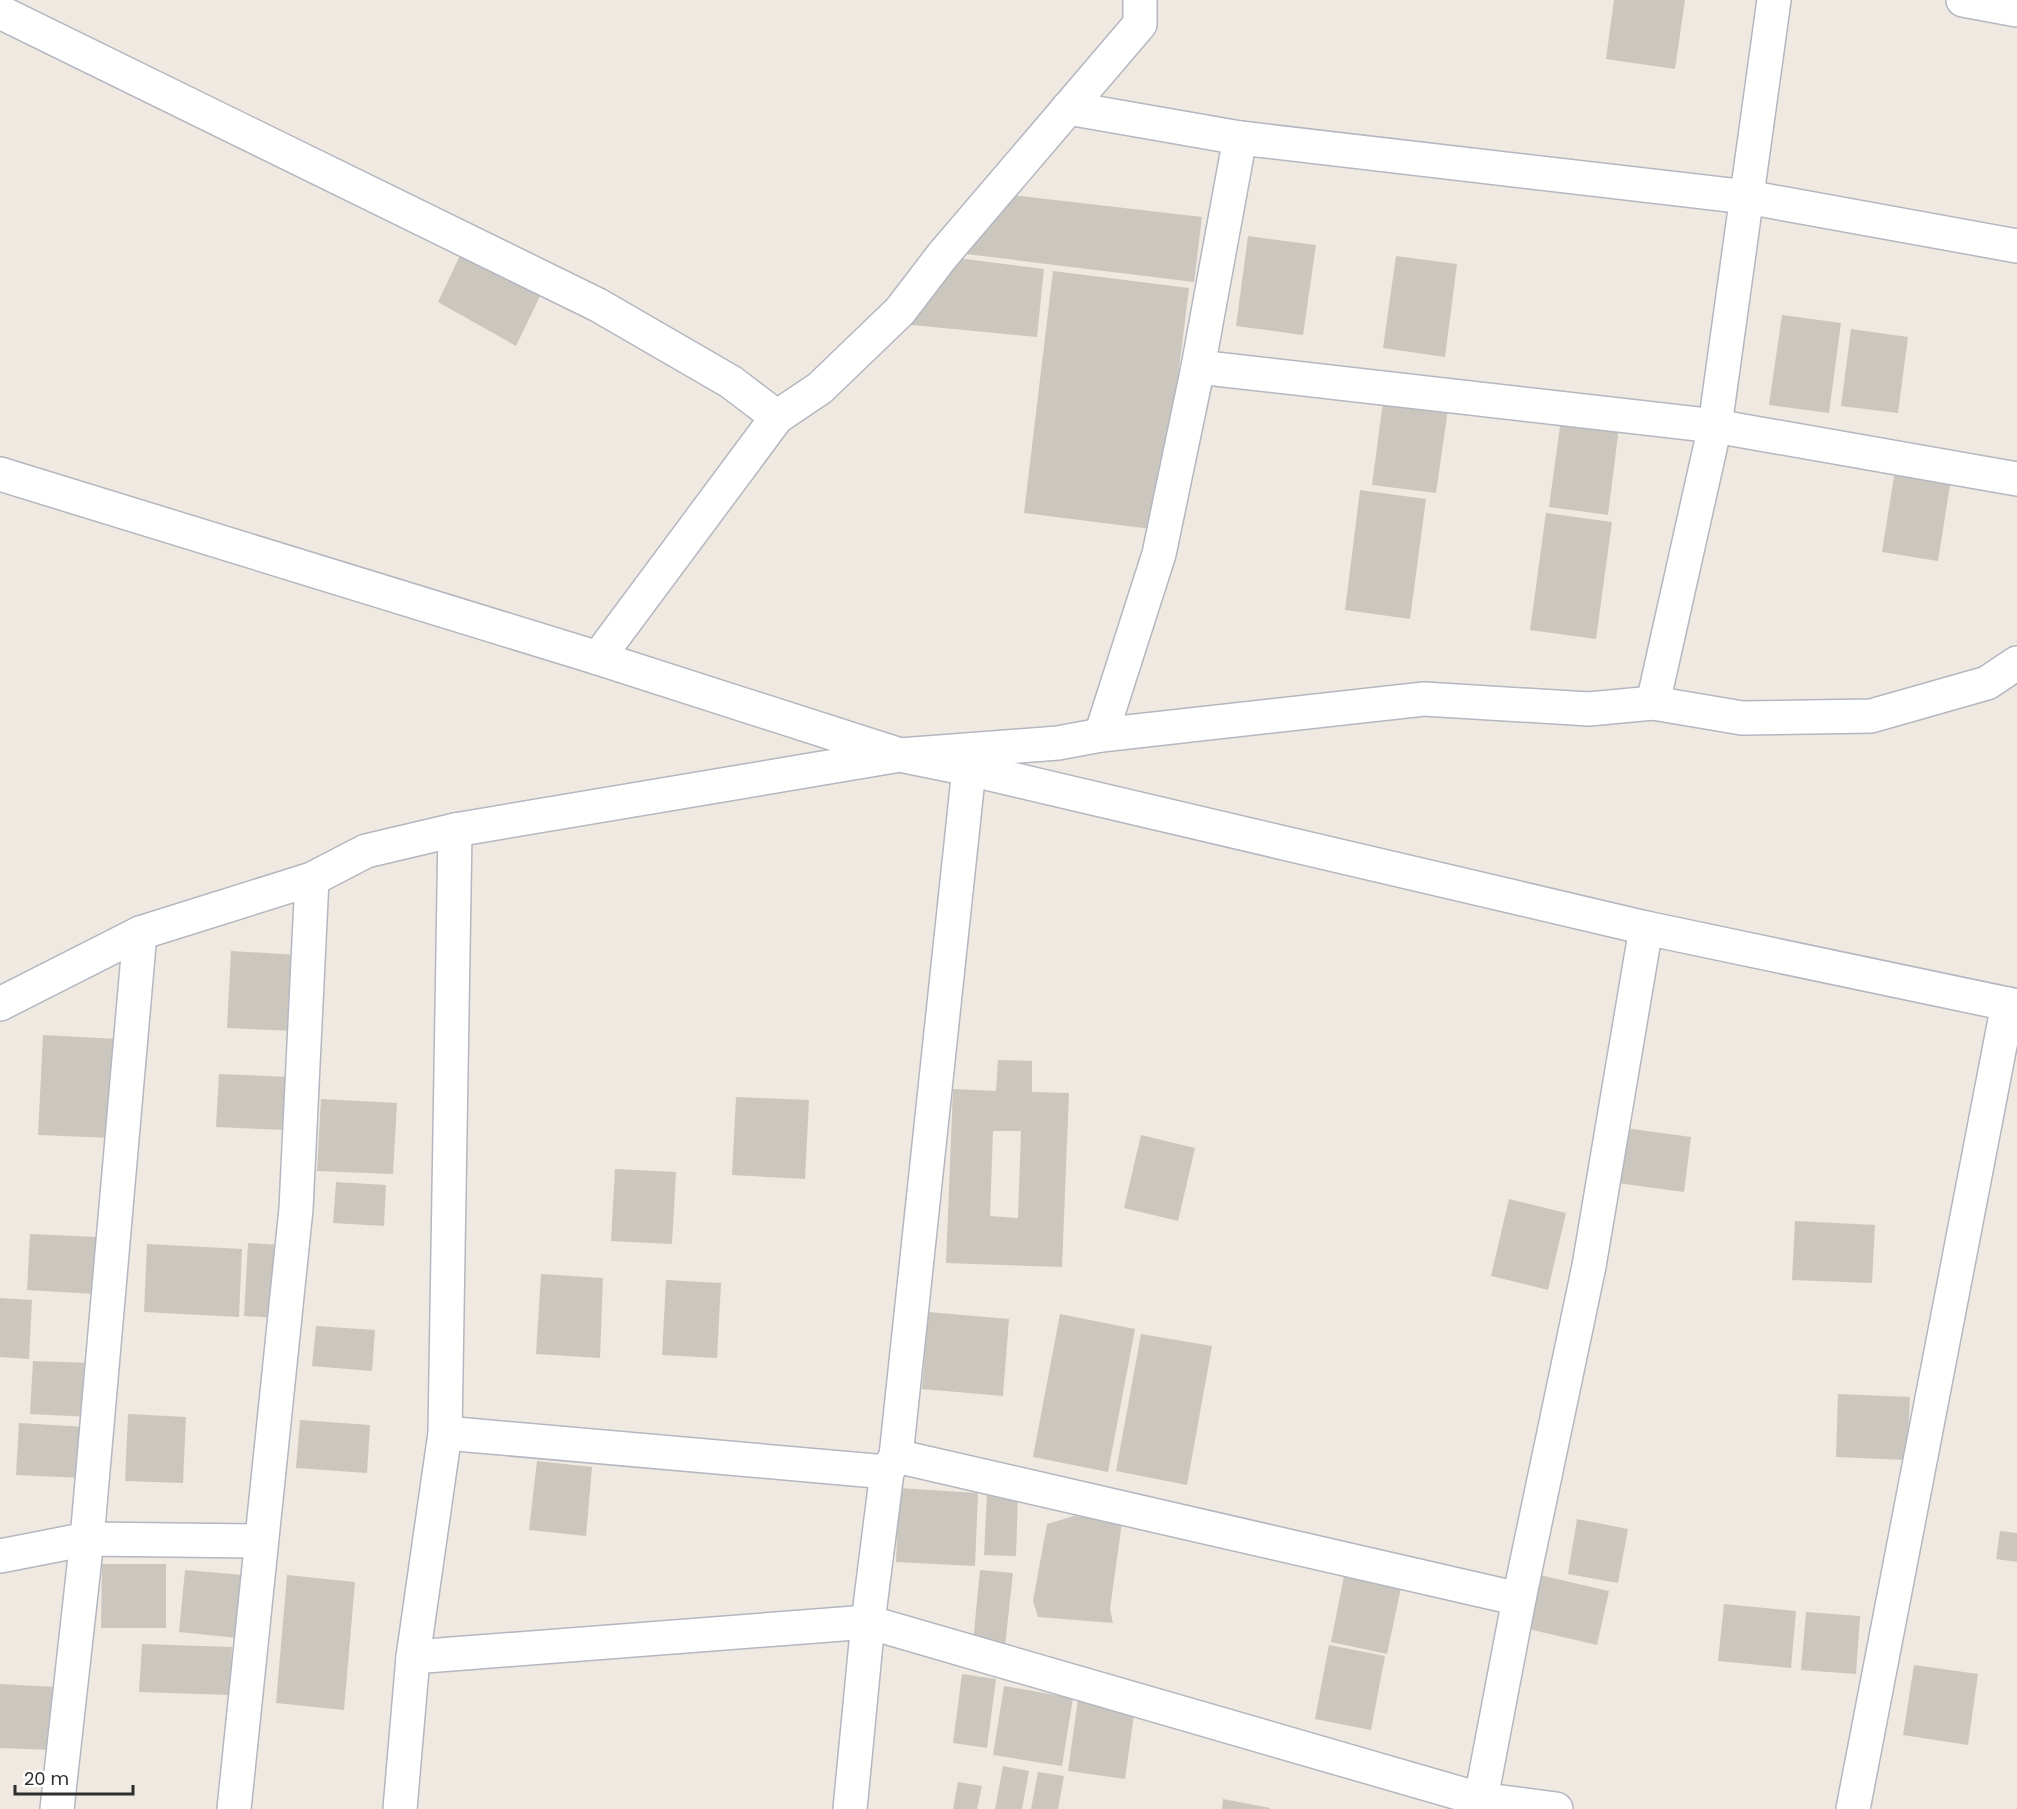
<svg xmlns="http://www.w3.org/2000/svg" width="2017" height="1809" font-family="Poppins,sans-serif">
  <rect width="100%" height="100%" fill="#efe9e1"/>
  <g fill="#cbc7bf" fill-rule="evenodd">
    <path d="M1614 0H1685L1675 69 1606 59Z"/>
    <path d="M1004 194 1202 217 1194 282 958 253Z"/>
    <path d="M1248 236 1316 245 1303 335 1236 326Z"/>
    <path d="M464 247 544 288 516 346 438 302Z"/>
    <path d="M942 256 1044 269 1037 337 902 324Z"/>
    <path d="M1396 256 1457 264 1445 357 1383 348Z"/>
    <path d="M1053 271 1189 288 1159 530 1024 513Z"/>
    <path d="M1782 315 1841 323 1829 413 1769 405Z"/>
    <path d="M1851 329 1908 337 1898 413 1841 406Z"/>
    <path d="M1384 394 1449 402 1436 493 1372 485Z"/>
    <path d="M1561 419 1619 427 1608 515 1549 507Z"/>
    <path d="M1895 470 1951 479 1938 561 1882 552Z"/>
    <path d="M1360 490 1426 499 1410 619 1345 610Z"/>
    <path d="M1546 513 1612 522 1596 639 1530 630Z"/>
    <path d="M231 951 298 955 294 1031 227 1028Z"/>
    <path d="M43 1035 118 1039 113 1138 38 1135Z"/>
    <path d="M998 1060 1032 1061V1092L1069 1093 1062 1267 946 1263 953 1089 996 1091ZM993 1131H1021L1018 1218 990 1216Z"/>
    <path d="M219 1074 289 1077 286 1130 216 1127Z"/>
    <path d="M736 1097 809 1100 805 1179 732 1175Z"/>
    <path d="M321 1099 397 1103 393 1174 317 1171Z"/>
    <path d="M1618 1127 1691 1137 1684 1192 1610 1182Z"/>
    <path d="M1141 1135 1195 1148 1178 1221 1124 1208Z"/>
    <path d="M615 1169 676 1172 672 1244 611 1241Z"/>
    <path d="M336 1182 386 1185 384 1226 333 1223Z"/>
    <path d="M1509 1199 1566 1213 1548 1290 1491 1276Z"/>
    <path d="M1795 1221 1875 1225 1872 1283 1792 1280Z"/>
    <path d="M30 1234 97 1237 94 1294 27 1290Z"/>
    <path d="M248 1243 281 1245 278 1318 244 1316Z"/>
    <path d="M147 1244 242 1249 239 1317 144 1312Z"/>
    <path d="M541 1274 603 1278 600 1358 536 1354Z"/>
    <path d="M666 1280 721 1283 717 1358 662 1355Z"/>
    <path d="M0 1298 32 1300 29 1359 0 1357Z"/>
    <path d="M928 1312 1009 1319 1003 1396 922 1389Z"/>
    <path d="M1060 1314 1135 1329 1108 1472 1033 1457Z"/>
    <path d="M316 1326 375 1330 372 1371 312 1366Z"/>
    <path d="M1141 1334 1212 1346 1187 1485 1116 1471Z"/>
    <path d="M33 1361 94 1363 91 1417 30 1414Z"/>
    <path d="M1838 1394 1910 1397 1907 1460 1836 1457Z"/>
    <path d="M128 1414 186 1417 183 1483 125 1481Z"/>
    <path d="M300 1420 370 1425 367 1473 296 1468Z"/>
    <path d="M19 1423 87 1427 84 1478 16 1475Z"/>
    <path d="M537 1461 592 1467 586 1536 529 1530Z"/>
    <path d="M899 1488 978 1493 975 1566 896 1562Z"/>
    <path d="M987 1493 1018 1495 1016 1556 984 1555Z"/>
    <path d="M1074 1516 1122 1522 1110 1609 1113 1623 1038 1617 1033 1601 1047 1524Z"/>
    <path d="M1577 1519 1628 1529 1618 1583 1568 1574Z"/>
    <path d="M2000 1531 2017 1533V1562L1996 1559Z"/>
    <path d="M102 1564H166V1628H101Z"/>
    <path d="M185 1570 243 1575 238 1638 179 1632Z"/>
    <path d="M980 1570 1013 1573 1005 1646 973 1642Z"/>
    <path d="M1345 1571 1402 1583 1387 1654 1331 1642Z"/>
    <path d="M1535 1574 1609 1591 1597 1645 1524 1628Z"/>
    <path d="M287 1575 355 1582 344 1710 276 1703Z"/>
    <path d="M1724 1604 1796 1611 1791 1668 1718 1661Z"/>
    <path d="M1806 1612 1860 1616 1856 1674 1801 1670Z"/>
    <path d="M142 1644 232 1647 230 1695 139 1692Z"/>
    <path d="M1329 1645 1385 1656 1371 1730 1315 1719Z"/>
    <path d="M1914 1665 1978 1674 1968 1745 1903 1735Z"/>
    <path d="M962 1674 996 1679 987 1748 953 1743Z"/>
    <path d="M0 1684 57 1687 54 1750 0 1748Z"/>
    <path d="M1004 1686 1073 1698 1062 1766 993 1755Z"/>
    <path d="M1078 1699 1135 1708 1125 1779 1068 1771Z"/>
    <path d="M1003 1766 1029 1771 1022 1809H995Z"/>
    <path d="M1038 1772 1064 1776 1058 1809H1031Z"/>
    <path d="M958 1782 982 1786 977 1809H953Z"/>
    <path d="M1223 1799 1270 1808V1809H1222Z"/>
  </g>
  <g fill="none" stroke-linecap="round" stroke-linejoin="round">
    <g stroke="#b4b7c1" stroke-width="36">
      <g id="minor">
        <path d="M1963 0 2017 10"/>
        <path d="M0 12 598 305 731 382 777 417"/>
        <path d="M1068 108 1240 138 1747 197 2017 246"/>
        <path d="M1198 367 1715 426 2017 479"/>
        <path d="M0 474 598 658 900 755 969 769 1646 928 2017 1006"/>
        <path d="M598 658 777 417 820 388 900 311 942 256 1140 24V0"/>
        <path d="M1653 703 1715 426 1774 0"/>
        <path d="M1101 735 1159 554 1198 367 1240 138"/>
        <path d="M445 1433 887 1472"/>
        <path d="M896 1456 1519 1599"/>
        <path d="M0 1556 87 1539 260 1541"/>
        <path d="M413 1657 868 1622 1479 1799 1556 1809"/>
        <path d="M57 1809 87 1539 140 933"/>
        <path d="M234 1809 296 1209 312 879"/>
        <path d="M400 1809 413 1657 445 1433 455 830"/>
        <path d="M850 1809 868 1622 887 1472 896 1456 969 769"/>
        <path d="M1479 1809 1519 1599 1589 1266 1646 928"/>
        <path d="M1853 1809 2008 1004"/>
      </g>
    </g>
    <g stroke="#b4b7c1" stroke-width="36">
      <path id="secondary" d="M0 1004 140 933 312 879 366 851 455 830 900 755 1058 743 1101 735 1424 699 1589 709 1653 703 1742 718 1871 716 1987 683 2017 663"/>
    </g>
    <use href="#minor" stroke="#fff" stroke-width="33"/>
    <use href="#secondary" stroke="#fff" stroke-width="33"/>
  </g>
  <path d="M15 1785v9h118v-9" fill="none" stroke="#2e2e2e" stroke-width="3"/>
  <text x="24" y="1785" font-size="18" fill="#2e2e2e" stroke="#ffffff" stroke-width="4.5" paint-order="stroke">20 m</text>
</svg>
